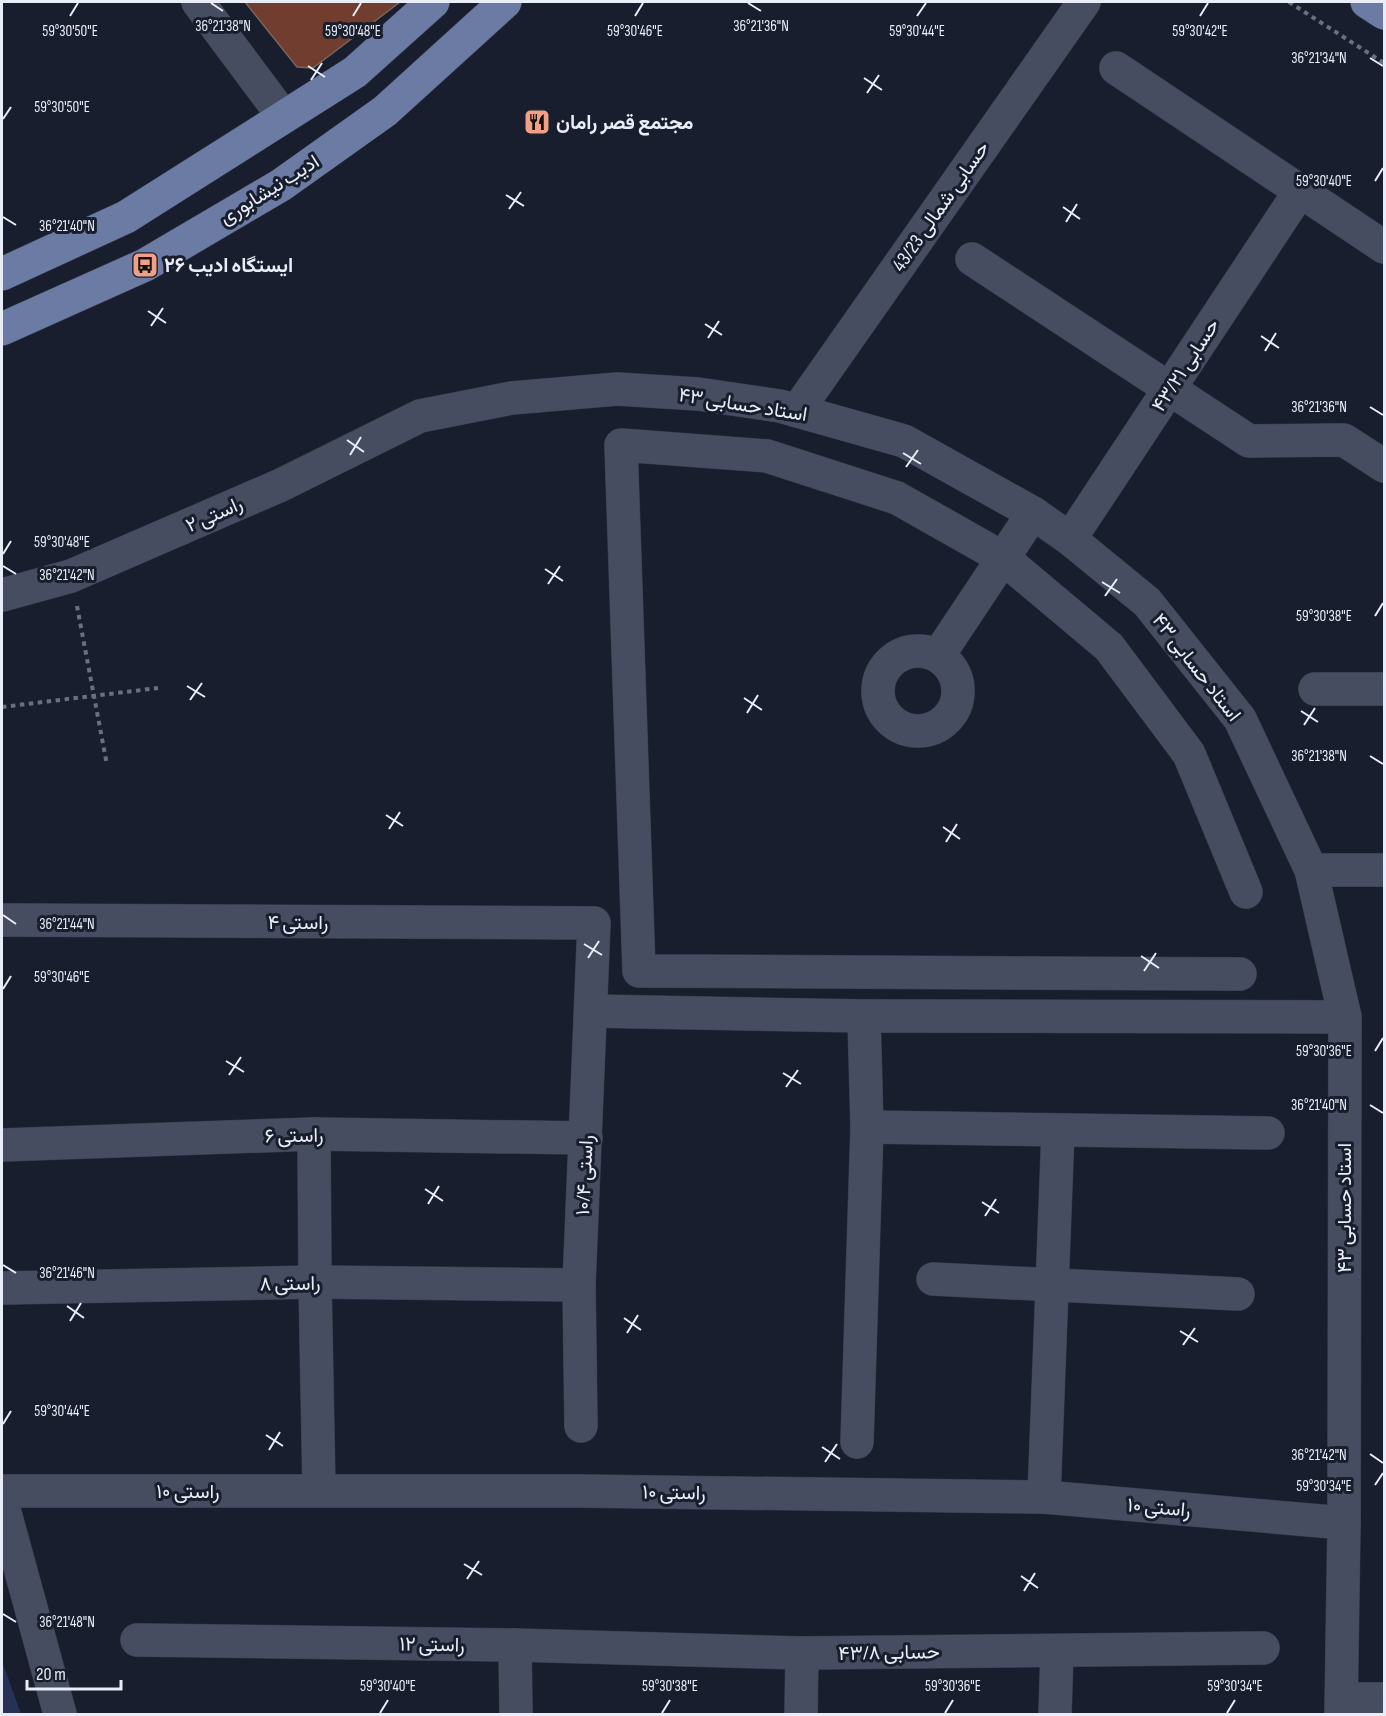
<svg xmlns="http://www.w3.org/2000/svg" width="1386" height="1716" font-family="'Sofia Sans Condensed',Vazirmatn,sans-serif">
  <rect width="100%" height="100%" fill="#181e2d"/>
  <path fill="#253155" d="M2 1661 21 1714H2Z"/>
  <path fill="#703d2e" stroke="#7a645e" stroke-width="1.5" d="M245 2H400L313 68 297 67Z"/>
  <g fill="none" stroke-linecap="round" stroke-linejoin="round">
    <g stroke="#353b49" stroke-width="34">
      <g id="minor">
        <path d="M198 2 283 116"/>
        <path d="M1116 68 1384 247"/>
        <path d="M972 259 1249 441 1344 440 1384 466"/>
        <path d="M797 411 1084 2"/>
        <path d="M1070 539 1300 191"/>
        <path d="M2 595 71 576 281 485 420 416 512 398 617 389 698 394 780 406 904 441 1033 513 1070 539 1147 602 1240 719 1311 870 1345 1017 1344 1523 1341 1714"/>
        <circle cx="918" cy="691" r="40"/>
        <path d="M938 656 1033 513"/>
        <path d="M1315 689H1384"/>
        <path d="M1311 870H1384"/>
        <path d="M2 920 594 923 579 1285 581 1426"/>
        <path d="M1240 974 639 971 621 445 767 456 897 498 1003 558 1109 647 1189 754 1246 892"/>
        <path d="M591 1011 864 1016 1345 1017"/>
        <path d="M867 1127 1268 1133"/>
        <path d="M314 1134 315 1282 319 1490"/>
        <path d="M2 1145 314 1134 586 1138"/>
        <path d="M933 1279 1238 1294"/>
        <path d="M2 1288 315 1282 579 1285"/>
        <path d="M857 1442 867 1127 864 1016"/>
        <path d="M2 1491H580L1044 1497 1344 1523"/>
        <path d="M1044 1497 1058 1131"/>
        <path d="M2 1502 60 1714"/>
        <path d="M137 1640 515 1645 802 1653 1263 1648"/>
        <path d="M515 1645 516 1714"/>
        <path d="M1342 1699H1384"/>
        <path d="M801 1714 802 1653"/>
        <path d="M1055 1714 1057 1651"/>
      </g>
    </g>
    <g stroke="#353b49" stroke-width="34">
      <g id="major">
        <path d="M1367 2 1384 13"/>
        <path d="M2 274 126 217 355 72 433 2"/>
        <path d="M2 329 145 265 281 185 385 111 505 2"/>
      </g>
    </g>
    <g stroke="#6a707d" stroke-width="4" stroke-dasharray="4.5 4.5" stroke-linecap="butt">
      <path d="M1289 2 1384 63"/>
      <path d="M77 606 107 765"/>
      <path d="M2 707 158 688"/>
    </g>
    <use href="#minor" stroke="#464d61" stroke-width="33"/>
    <use href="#major" stroke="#6c7ba3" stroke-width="33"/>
  </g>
  <path fill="none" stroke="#e8edf7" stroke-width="2" d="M211 3 223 11M748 3 761 11M70 16 78 3M353 16 361 3M635 16 643 3M917 16 926 3M1200 16 1208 3M1370 58 1383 66M308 66 325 77M864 78 882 90M311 80 322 63M867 93 879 75M3 119 11 107M1375 181 1383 168M506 195 524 206M1063 207 1080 219M509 209 521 192M3 217 16 225M1066 222 1077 204M148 311 166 323M705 324 722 335M151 326 163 308M1261 336 1279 348M708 338 719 321M1265 351 1276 333M1370 407 1383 415M347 440 364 452M903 453 921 464M350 455 361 437M906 467 918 450M3 554 11 541M3 566 16 574M545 569 563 581M1102 582 1120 593M548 584 560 566M1105 596 1117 579M1375 616 1383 603M187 686 205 697M744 698 762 710M190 700 202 683M1301 711 1318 722M747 713 758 695M1304 725 1315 708M1370 756 1383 764M386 815 403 826M943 827 960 839M389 829 400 812M946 842 957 824M3 915 16 924M584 944 602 955M1141 956 1159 968M588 958 599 941M1144 971 1156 953M3 989 11 976M1375 1051 1383 1038M226 1061 244 1072M783 1073 801 1084M229 1075 241 1057M786 1087 798 1070M1370 1105 1383 1113M425 1189 443 1201M982 1202 999 1213M428 1204 439 1186M985 1216 996 1199M3 1265 16 1273M67 1306 84 1318M624 1318 641 1330M70 1321 81 1303M1180 1331 1198 1342M627 1333 638 1315M1183 1345 1195 1328M3 1424 11 1411M266 1435 283 1446M822 1447 840 1459M269 1450 280 1432M1370 1454 1383 1463M825 1462 837 1444M1375 1485 1383 1473M464 1564 482 1575M1021 1576 1038 1588M467 1579 479 1561M1024 1591 1035 1573M3 1614 16 1622M380 1713 388 1700M662 1713 670 1700M945 1713 953 1700M1227 1713 1235 1700"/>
  <defs>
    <g id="restaurant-square" transform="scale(1.35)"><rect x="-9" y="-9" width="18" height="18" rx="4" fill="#f39f85" stroke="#181e2d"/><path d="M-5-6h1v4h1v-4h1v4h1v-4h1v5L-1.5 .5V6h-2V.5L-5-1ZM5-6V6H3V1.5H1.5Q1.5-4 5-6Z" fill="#111"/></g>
    <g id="bus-square" transform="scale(1.35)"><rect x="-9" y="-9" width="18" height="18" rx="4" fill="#f39f85" stroke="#181e2d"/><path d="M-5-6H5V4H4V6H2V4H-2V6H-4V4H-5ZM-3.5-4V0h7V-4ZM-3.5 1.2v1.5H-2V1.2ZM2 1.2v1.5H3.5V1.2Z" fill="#111"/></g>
  </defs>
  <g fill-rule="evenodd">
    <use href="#restaurant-square" x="537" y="122"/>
    <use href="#bus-square" x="145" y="265"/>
  </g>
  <g text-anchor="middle" stroke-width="6" stroke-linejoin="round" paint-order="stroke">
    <g font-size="20" font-weight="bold" fill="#e8edf7" stroke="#181e2d" text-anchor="start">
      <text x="556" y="129">مجتمع قصر رامان</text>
      <text x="164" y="272">ایستگاه ادیب ۲۶</text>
    </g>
    <g font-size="20" fill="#e8edf7" stroke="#181e2d">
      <text transform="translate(269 189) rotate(-32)" y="7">ادیب نیشابوری</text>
      <text transform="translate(940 206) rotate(-55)" y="7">حسابی شمالی 43/23</text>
      <text transform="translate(1185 365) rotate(-57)" y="7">حسابی ۴۳/۲۱</text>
      <text transform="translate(743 404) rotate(9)" y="7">استاد حسابی ۴۳</text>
      <text transform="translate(214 514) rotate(-24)" y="7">راستی ۲</text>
      <text transform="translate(1197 667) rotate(52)" y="7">استاد حسابی ۴۳</text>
      <text x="298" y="929">راستی ۴</text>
      <text transform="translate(294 1135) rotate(-1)" y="7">راستی ۶</text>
      <text transform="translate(584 1175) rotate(-87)" y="7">راستی ۱۰/۴</text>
      <text transform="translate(1344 1208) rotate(-90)" y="7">استاد حسابی ۴۳</text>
      <text transform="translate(290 1283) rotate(-1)" y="7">راستی ۸</text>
      <text x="188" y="1498">راستی ۱۰</text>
      <text transform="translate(674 1492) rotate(1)" y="7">راستی ۱۰</text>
      <text transform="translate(1159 1507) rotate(5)" y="7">راستی ۱۰</text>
      <text transform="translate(432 1644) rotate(1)" y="7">راستی ۱۲</text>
      <text transform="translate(889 1652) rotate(-1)" y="7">حسابی ۴۳/۸</text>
    </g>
  </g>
  <g font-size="15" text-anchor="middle" fill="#e8edf7" stroke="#181e2d" stroke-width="6" stroke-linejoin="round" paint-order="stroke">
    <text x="223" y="31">36°21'38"N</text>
    <text x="761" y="31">36°21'36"N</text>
    <text x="635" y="36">59°30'46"E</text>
    <text x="70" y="36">59°30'50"E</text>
    <text x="353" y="36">59°30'48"E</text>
    <text x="917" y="36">59°30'44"E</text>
    <text x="1200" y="36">59°30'42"E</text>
    <text x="1319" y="63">36°21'34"N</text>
    <text x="62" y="112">59°30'50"E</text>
    <text x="1324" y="186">59°30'40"E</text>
    <text x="67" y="231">36°21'40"N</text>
    <text x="1319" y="412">36°21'36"N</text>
    <text x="62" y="547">59°30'48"E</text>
    <text x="67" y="580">36°21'42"N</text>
    <text x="1324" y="621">59°30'38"E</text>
    <text x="1319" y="761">36°21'38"N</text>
    <text x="67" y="929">36°21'44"N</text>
    <text x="62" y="982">59°30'46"E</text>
    <text x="1324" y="1056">59°30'36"E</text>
    <text x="1319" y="1110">36°21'40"N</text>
    <text x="67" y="1278">36°21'46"N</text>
    <text x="62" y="1416">59°30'44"E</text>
    <text x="1319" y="1460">36°21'42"N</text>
    <text x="1324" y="1491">59°30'34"E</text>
    <text x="67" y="1627">36°21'48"N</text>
    <text x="388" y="1691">59°30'40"E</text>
    <text x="670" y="1691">59°30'38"E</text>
    <text x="953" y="1691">59°30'36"E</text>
    <text x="1235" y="1691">59°30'34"E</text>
  </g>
  <rect width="1386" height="1716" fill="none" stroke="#e8edf7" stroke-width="6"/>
  <path d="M27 1680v9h94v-9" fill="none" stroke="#e8edf7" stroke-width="3"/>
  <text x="36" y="1680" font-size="18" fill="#e8edf7" stroke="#181e2d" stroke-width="4.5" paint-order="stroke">20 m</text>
</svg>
